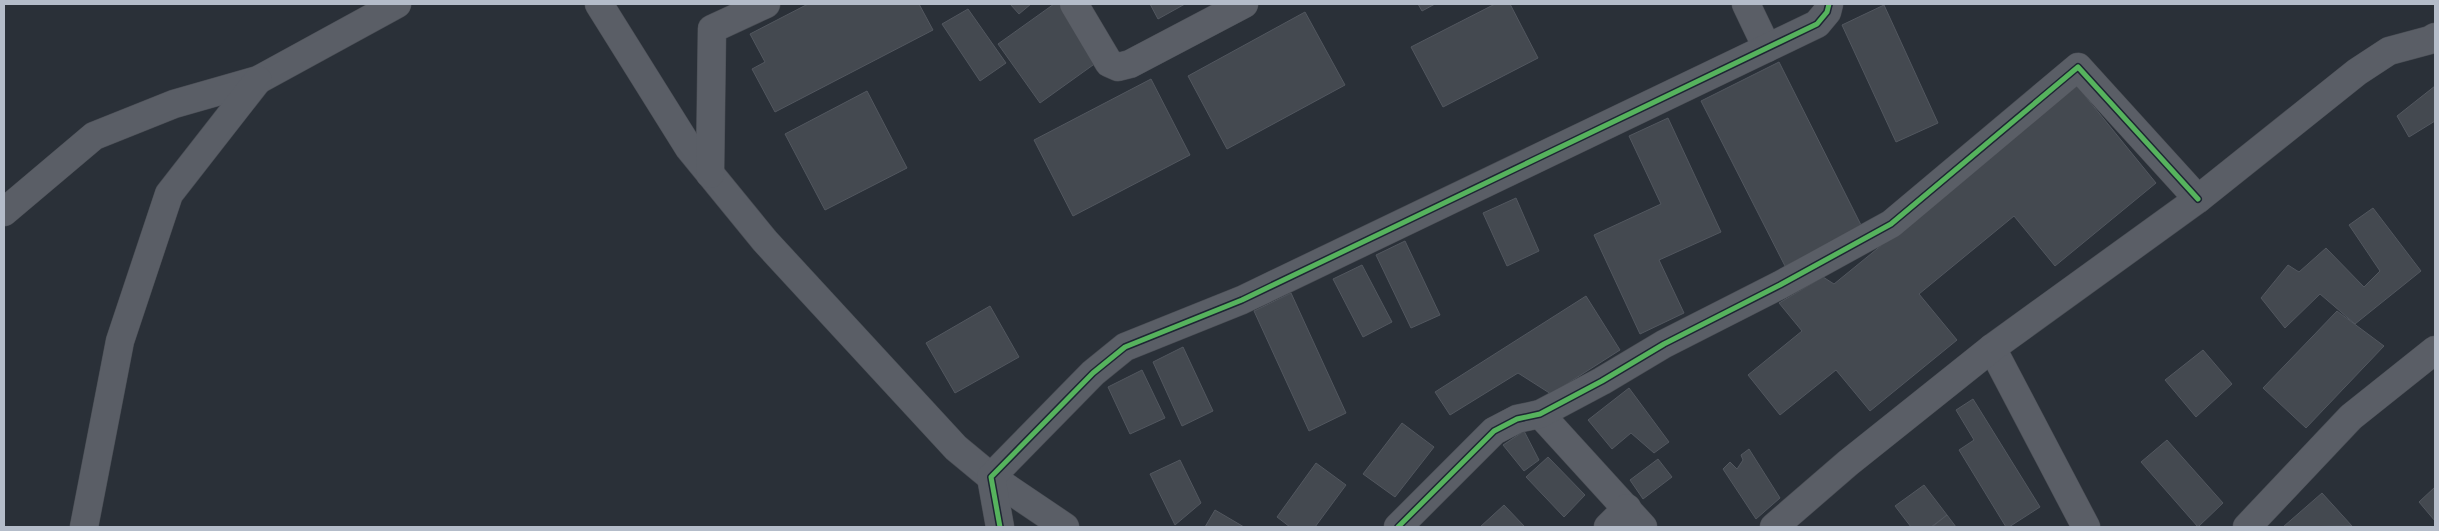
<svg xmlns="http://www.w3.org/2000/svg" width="2439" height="531" font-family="'PT Sans Narrow',sans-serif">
  <rect width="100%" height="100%" fill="#2a3038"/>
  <g fill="#444950" stroke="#52575f">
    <path d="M808 4H919L933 30 775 112 752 69 765 62 750 34Z"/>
    <path d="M1010 4H1031L1019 14Z"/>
    <path d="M1054 4H1060L1100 60 1040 103 998 44Z"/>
    <path d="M1150 4H1185L1158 19Z"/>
    <path d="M1418 4H1435L1422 11Z"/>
    <path d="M1495 4H1510L1538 58 1443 107 1411 47Z"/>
    <path d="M1884 5 1938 123 1896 142 1842 25Z"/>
    <path d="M968 9 1006 63 980 81 942 24Z"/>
    <path d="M1305 12 1345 85 1227 149 1188 76Z"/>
    <path d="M1779 62 1862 227 1785 266 1701 101Z"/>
    <path d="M1151 79 1190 155 1073 216 1034 140Z"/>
    <path d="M2077 86 2156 183 2055 266 2014 216 1919 294 1957 340 1870 411 1836 370 1780 415 1748 375 1802 331 1779 303 1823 277 1834 284Z"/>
    <path d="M2435 86V121L2409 137 2397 116Z"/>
    <path d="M867 91 907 168 825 210 785 134Z"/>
    <path d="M1668 118 1721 232 1659 260 1684 313 1640 334 1594 235 1661 204 1629 136Z"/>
    <path d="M1516 198 1539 251 1507 266 1483 213Z"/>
    <path d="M2373 208 2421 271 2355 324 2320 294 2285 328 2261 298 2288 265 2299 272 2326 248 2364 287 2380 271 2349 225Z"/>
    <path d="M1405 241 1440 315 1411 328 1376 255Z"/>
    <path d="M1362 265 1392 322 1363 337 1333 279Z"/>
    <path d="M1291 293 1346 413 1309 431 1254 311Z"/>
    <path d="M1586 296 1620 350 1551 394 1518 373 1450 415 1435 392Z"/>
    <path d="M990 306 1019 357 955 393 926 343Z"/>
    <path d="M2337 311 2384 346 2306 428 2263 388Z"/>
    <path d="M1183 347 1213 411 1182 426 1153 362Z"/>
    <path d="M2203 350 2232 384 2196 417 2165 380Z"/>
    <path d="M1142 370 1165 418 1130 434 1108 387Z"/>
    <path d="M1629 388 1669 442 1654 453 1631 433 1612 449 1588 420Z"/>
    <path d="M1973 399 2040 507 2009 527H2006L1959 450 1974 440 1956 410Z"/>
    <path d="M1402 423 1434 447 1395 497 1363 474Z"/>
    <path d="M1524 431 1539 460 1524 471 1503 445Z"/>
    <path d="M2167 440 2223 503 2198 527 2141 462Z"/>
    <path d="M1749 449 1780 498 1756 519 1723 469 1730 462 1737 469 1743 460 1741 455Z"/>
    <path d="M1548 457 1585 495 1564 517 1526 477Z"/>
    <path d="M1658 459 1672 477 1643 499 1630 480Z"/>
    <path d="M1180 460 1201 503 1175 525 1150 474Z"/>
    <path d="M1316 463 1346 485 1315 527H1290L1277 517Z"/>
    <path d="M1924 485 1947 515 1931 527H1911L1895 506Z"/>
    <path d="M2435 487V521L2419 502Z"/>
    <path d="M2322 493 2352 526 2283 527Z"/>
    <path d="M1504 505 1525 527H1480Z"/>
    <path d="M1215 510 1244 527H1205Z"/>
    <path d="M1947 515 1956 527H1932Z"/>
  </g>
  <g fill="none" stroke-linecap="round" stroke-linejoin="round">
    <g stroke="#484c53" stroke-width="29">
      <g id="street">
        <path d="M599 4 689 148 765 241 956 448 991 477 1065 527"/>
        <path d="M1074 4 1109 63 1118 67 1130 64 1244 4"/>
        <path d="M1746 4 1767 48"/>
        <path d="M710 174 712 29 766 4"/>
        <path d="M4 212 94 136 174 104 258 80 397 4"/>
        <path d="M1992 348 2086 527"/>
        <path d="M1540 414 1643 527"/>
        <path d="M84 527 120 341 169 194 258 80"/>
        <path d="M1000 527 991 477 1093 373 1125 347 1242 300 1817 24 1827 12 1829 4"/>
        <path d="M1398 527 1494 431 1517 419 1540 414 1602 381 1664 344 1780 285 1891 224 2078 67 2198 199"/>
        <path d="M1608 527 1627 508"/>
        <path d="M1774 527 1848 463 1992 348 2198 199 2357 72 2389 51 2430 40 2435 37"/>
        <path d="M2247 527 2351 417 2435 350"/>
      </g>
    </g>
    <use href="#street" stroke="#5a5e66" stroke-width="28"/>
    <g stroke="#1d2633" stroke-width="8">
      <g id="cycleway">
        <path d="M1000 527 991 477 1093 373 1125 347 1242 300 1817 24 1827 12 1829 4"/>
        <path d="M1398 527 1494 431 1517 419 1540 414 1602 381 1664 344 1780 285 1891 224 2078 67 2198 199"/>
      </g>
    </g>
    <use href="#cycleway" stroke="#56b35d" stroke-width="5"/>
  </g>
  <rect width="2439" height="531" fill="none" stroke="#b4bcc9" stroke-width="10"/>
</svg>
